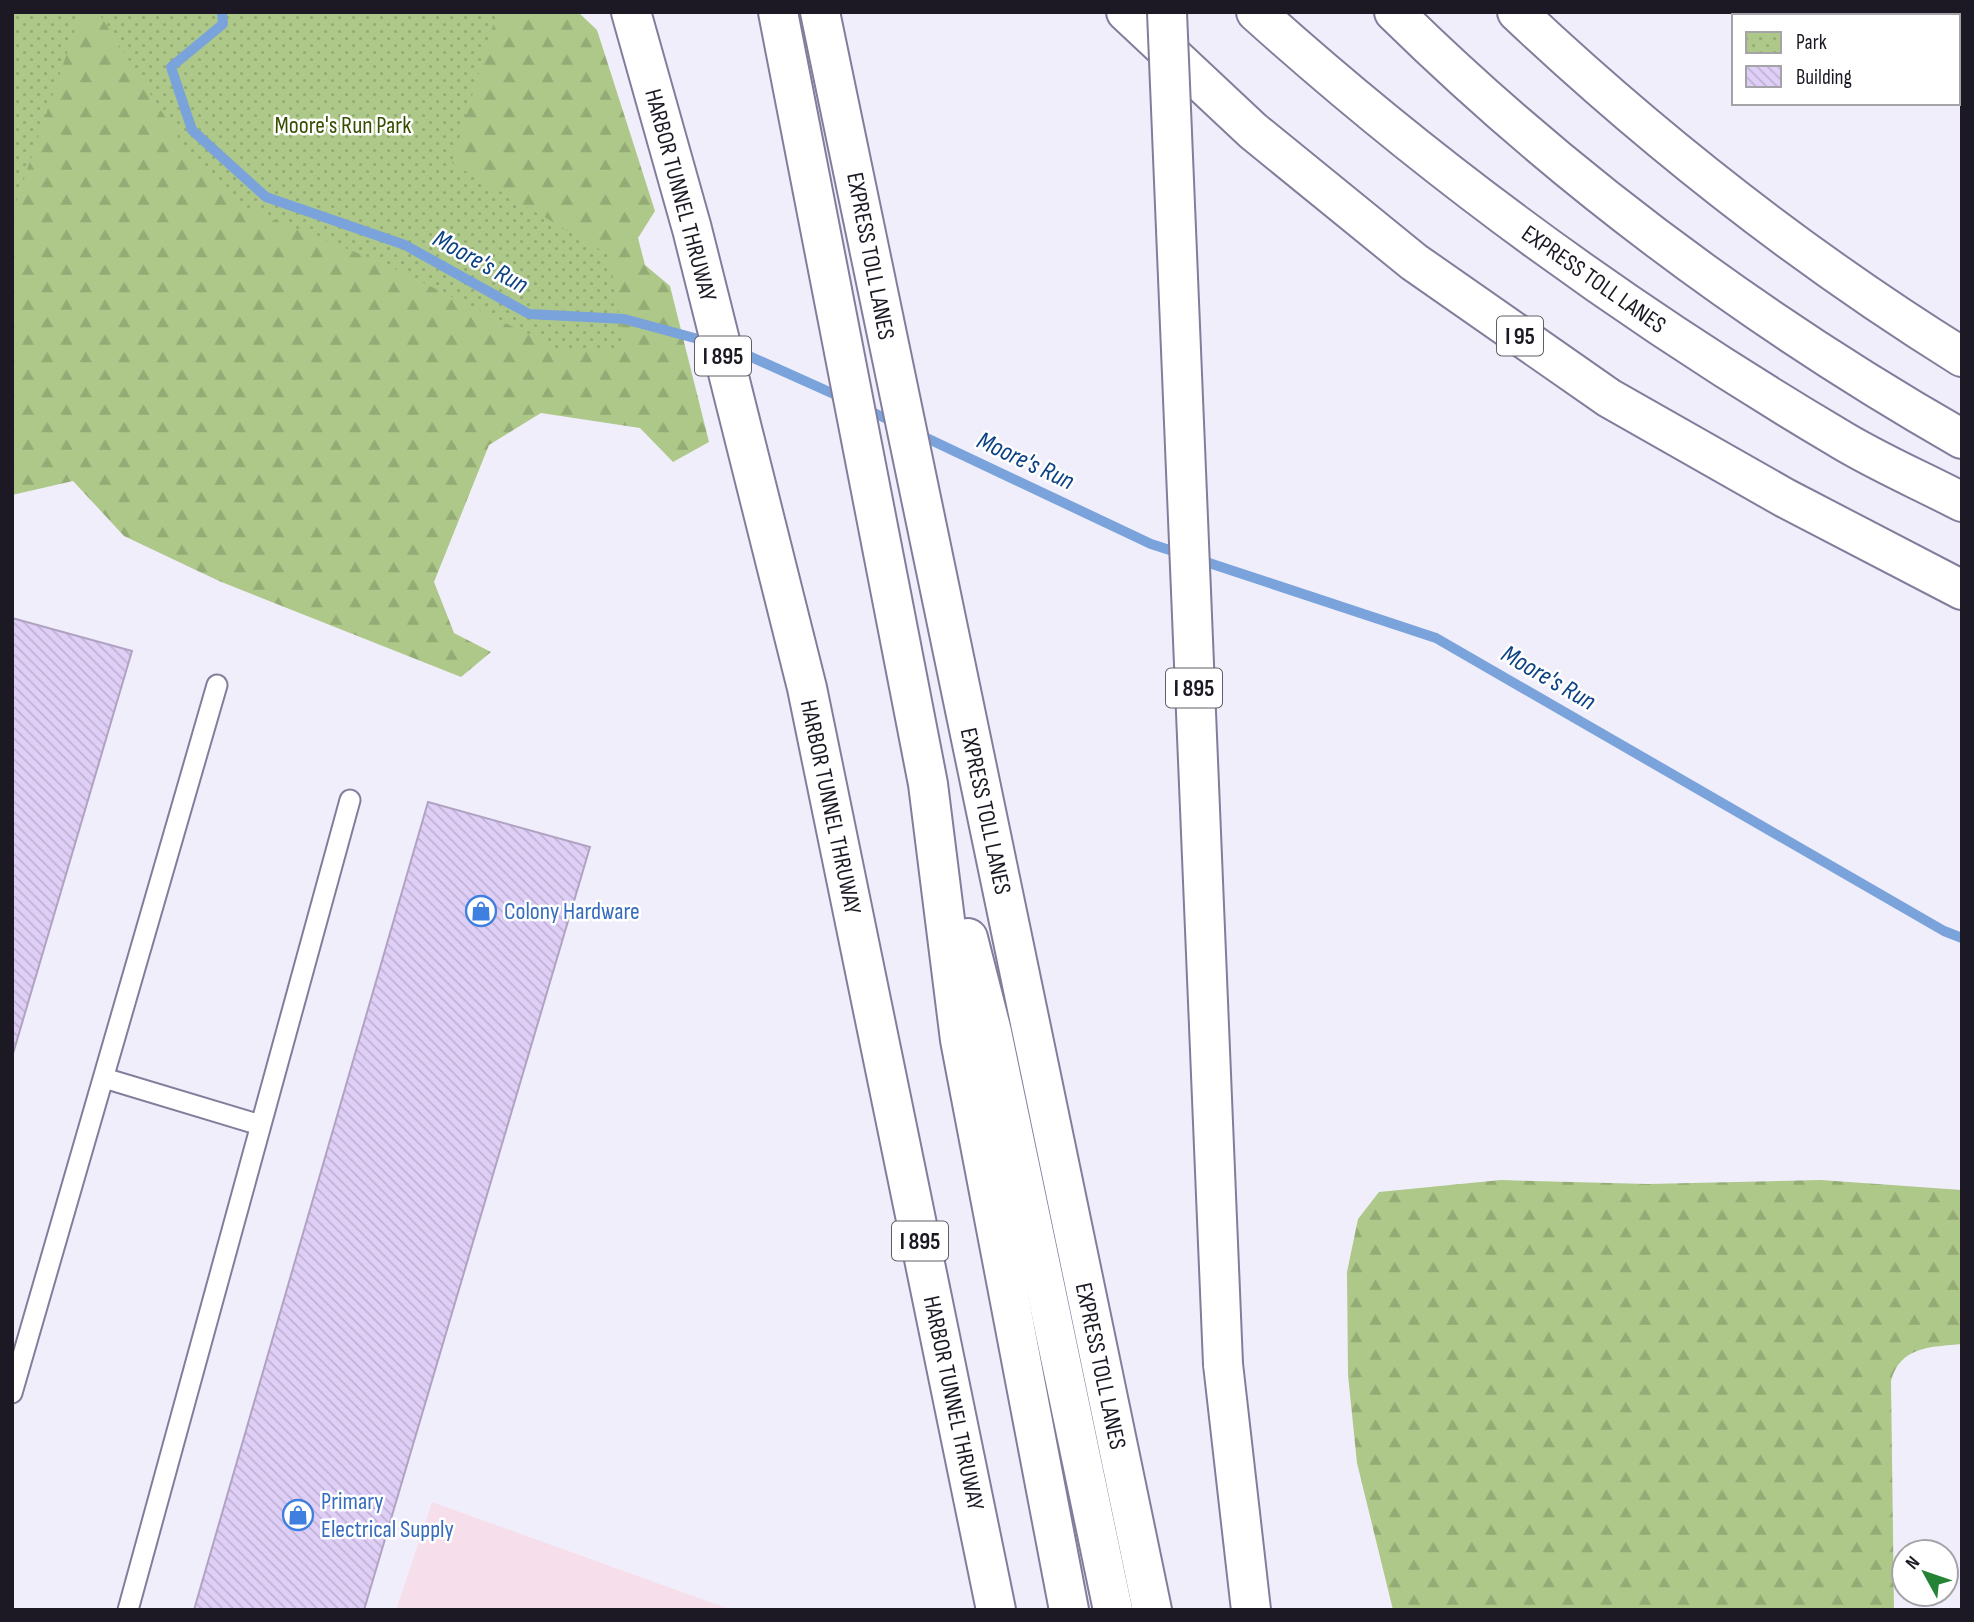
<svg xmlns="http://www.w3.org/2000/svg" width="1974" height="1622" font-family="'Sofia Sans Condensed',sans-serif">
  <defs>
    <pattern id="forest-firs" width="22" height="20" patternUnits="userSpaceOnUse" patternTransform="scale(1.75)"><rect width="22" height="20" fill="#adc888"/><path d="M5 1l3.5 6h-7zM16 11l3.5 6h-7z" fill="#94ab75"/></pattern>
    <pattern id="park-dots" width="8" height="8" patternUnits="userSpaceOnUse" patternTransform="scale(1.75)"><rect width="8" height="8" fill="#adc888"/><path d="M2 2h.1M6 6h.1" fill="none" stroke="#94ab75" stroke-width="1.8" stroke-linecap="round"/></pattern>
    <pattern id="building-back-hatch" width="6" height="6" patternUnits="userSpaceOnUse" patternTransform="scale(1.75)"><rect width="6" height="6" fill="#dfcff7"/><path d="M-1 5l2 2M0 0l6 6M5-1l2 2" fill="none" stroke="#bfb1d4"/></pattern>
  </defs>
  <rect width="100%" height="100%" fill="#f1eefc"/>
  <path fill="#f6dfeb" d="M432 1502 732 1610H396Z"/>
  <g fill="url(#forest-firs)">
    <path d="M12 12H578L597 30 655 211 638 238 645 265 670 286 709 442 673 462 640 428 541 413 489 445 434 582 454 633 491 652 461 677 219 581 124 536 73 481 12 495Z"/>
    <path d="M1501 1180 1648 1184 1821 1180 1962 1190V1344C1931 1347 1900 1346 1891 1381L1894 1610H1393L1357 1463 1348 1375 1347 1272 1358 1219 1379 1192Z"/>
  </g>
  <g fill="url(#park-dots)">
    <path d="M12 12H81L12 214Z"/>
    <path d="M98 12H497L452 163 609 255 626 352 562 351 385 264 247 209 192 159Z"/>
  </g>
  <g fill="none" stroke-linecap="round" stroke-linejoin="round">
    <g stroke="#7aa3dc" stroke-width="10">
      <path d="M222 12 223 24 171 67 192 130 266 197 405 245 529 314 624 319 713 343"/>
      <path d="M729 347 845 399"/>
      <path d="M863 408 896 423"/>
      <path d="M916 433 1151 544 1182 554"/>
      <path d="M1197 559 1436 638 1944 931 1962 938"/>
    </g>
  </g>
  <g fill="url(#building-back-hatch)" stroke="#b0a3c2" stroke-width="2">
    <path d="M12 618 132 651 12 1057Z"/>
    <path d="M428 802 590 847 364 1610H194Z"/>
  </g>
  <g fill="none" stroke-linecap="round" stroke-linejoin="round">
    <g stroke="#847c9b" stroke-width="23">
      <g id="service">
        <path d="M104 1078 260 1125"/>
        <path d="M12 1393 217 685"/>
        <path d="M128 1610 350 800"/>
      </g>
    </g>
    <g stroke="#847c9b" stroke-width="42">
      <g id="motorway">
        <path d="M631 12 692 229 807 688 996 1610"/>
        <path d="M778 12 928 784 960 1040 1069 1610"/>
        <path d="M820 12 1152 1610"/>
        <path d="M1126 12 1253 131 1414 262 1609 398 1785 498 1962 590"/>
        <path d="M1256 12C1434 172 1629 314 1835 436 1875 461 1920 480 1962 502"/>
        <path d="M1394 12C1563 178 1756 321 1962 439"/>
        <path d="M1517 12C1654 141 1803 258 1962 357"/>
        <path d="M968 938 992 1032 1113 1610"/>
        <path d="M1223 1364 1251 1610"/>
      </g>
    </g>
    <use href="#service" stroke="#fff" stroke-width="19"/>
    <use href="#motorway" stroke="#fff" stroke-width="38"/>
    <g stroke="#847c9b" stroke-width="42" stroke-linecap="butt">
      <path id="motorway-bridge" d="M1167 12 1223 1364"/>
    </g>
    <use href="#motorway-bridge" stroke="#fff" stroke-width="38"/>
  </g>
  <defs>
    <g id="shop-ring" transform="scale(1.575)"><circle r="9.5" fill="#fff" stroke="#3f7fe0" stroke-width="1.5"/><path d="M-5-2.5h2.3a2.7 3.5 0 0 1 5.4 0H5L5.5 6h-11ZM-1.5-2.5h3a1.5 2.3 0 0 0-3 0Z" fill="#3f7fe0"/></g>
  </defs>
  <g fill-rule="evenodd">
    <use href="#shop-ring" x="481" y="911"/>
    <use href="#shop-ring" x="298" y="1515"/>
  </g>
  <g text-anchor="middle" stroke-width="5" stroke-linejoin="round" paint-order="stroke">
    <g fill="#fff" stroke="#605e66" stroke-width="2">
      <rect x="1497" y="316.5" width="46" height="39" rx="5"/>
      <rect x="695" y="336.5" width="56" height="39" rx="5"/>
      <rect x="1166" y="668.5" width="56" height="39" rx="5"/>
      <rect x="892" y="1221.5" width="56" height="39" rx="5"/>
    </g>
    <g font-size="23" font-weight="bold" fill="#1c1924">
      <text x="1520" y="344">I 95</text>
      <text x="723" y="364">I 895</text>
      <text x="1194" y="696">I 895</text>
      <text x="920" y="1249">I 895</text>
    </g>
    <g font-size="24" fill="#364e01" stroke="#fff">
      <text x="343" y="133">Moore's Run Park</text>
    </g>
    <g font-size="24" fill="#1c1924" stroke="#fff">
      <text transform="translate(681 195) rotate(75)" y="8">HARBOR TUNNEL THRUWAY</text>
      <text transform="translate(871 256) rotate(79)" y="8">EXPRESS TOLL LANES</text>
      <text transform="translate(1594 279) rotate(35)" y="8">EXPRESS TOLL LANES</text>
      <text transform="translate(831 807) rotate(78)" y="8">HARBOR TUNNEL THRUWAY</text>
      <text transform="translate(986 811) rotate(78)" y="8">EXPRESS TOLL LANES</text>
      <text transform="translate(1101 1366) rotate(78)" y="8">EXPRESS TOLL LANES</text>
      <text transform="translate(954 1403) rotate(78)" y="8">HARBOR TUNNEL THRUWAY</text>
    </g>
    <g font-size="24" fill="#366cbe" stroke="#fff" text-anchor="start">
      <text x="504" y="919">Colony Hardware</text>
      <text x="321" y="1509">Primary<tspan x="321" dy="28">Electrical Supply</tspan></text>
    </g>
    <g font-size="26" font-style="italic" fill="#0b4284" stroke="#fff">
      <text transform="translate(481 261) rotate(29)" y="9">Moore's Run</text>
      <text transform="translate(1026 460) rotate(25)" y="9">Moore's Run</text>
      <text transform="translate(1549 677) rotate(30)" y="9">Moore's Run</text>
    </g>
  </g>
  <rect width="1974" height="1622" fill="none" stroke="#1c1924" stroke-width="28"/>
  <rect x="1732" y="14" width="228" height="91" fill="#ffffff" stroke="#a4a3a7" stroke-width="2"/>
  <rect x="1746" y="32" width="35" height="21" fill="url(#park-dots)" stroke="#a4a3a7" stroke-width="2"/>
  <text x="1796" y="49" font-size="21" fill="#1c1924">Park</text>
  <rect x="1746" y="66" width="35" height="21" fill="url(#building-back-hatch)" stroke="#a4a3a7" stroke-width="2"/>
  <text x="1796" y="84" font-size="21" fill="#1c1924">Building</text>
  <g transform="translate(1925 1573) rotate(310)"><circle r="33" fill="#ffffff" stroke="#a4a3a7" stroke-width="2"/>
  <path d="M0-5L12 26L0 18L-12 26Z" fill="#248335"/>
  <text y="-10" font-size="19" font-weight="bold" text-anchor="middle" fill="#1c1924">N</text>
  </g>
</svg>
